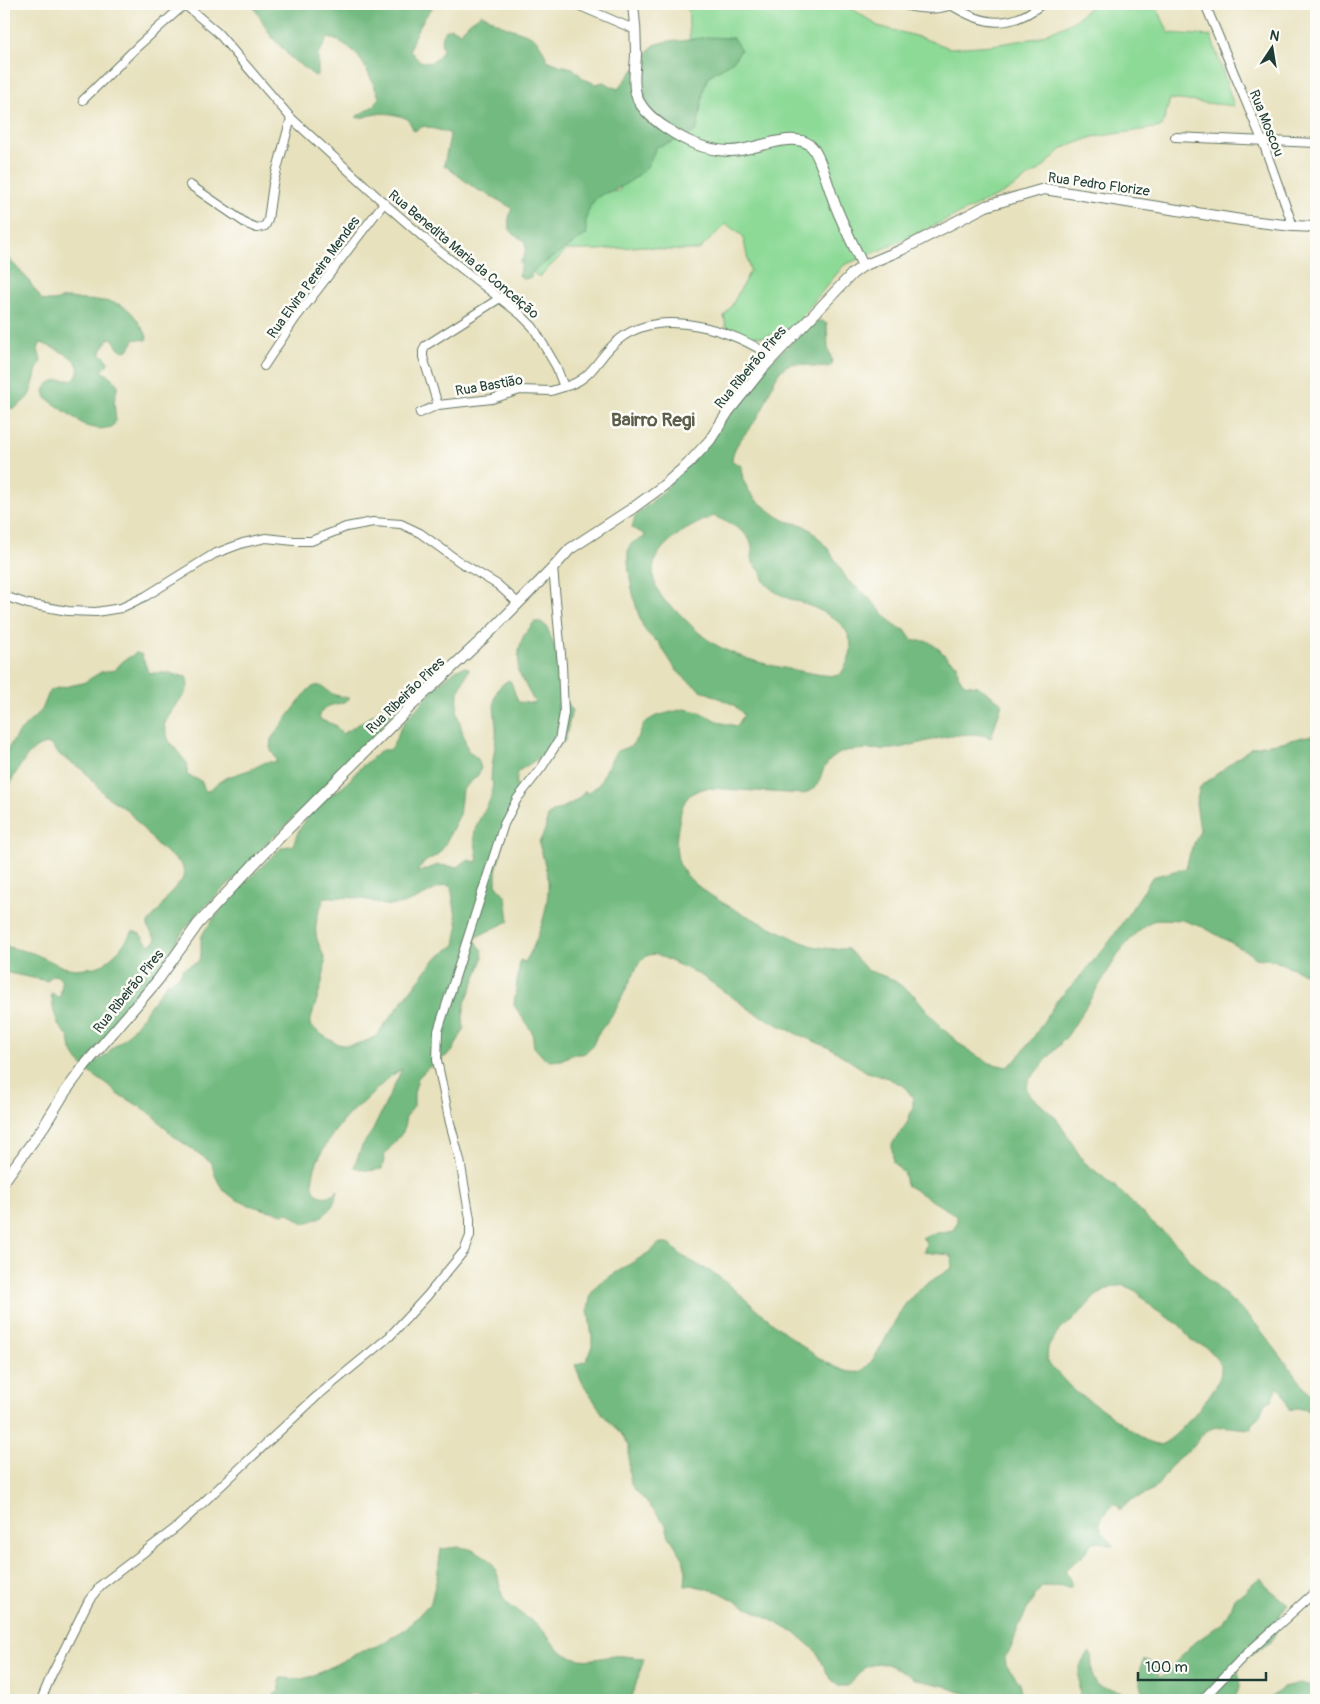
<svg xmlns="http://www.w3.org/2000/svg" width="1320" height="1704" font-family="Pangolin,sans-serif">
  <rect width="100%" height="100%" fill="#fdfcf7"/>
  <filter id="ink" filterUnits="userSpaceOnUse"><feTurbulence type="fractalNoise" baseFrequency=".02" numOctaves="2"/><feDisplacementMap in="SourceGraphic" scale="10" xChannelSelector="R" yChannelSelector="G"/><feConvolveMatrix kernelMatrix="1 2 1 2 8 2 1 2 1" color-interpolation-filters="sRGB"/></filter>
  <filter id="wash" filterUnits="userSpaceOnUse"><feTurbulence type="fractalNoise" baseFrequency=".0096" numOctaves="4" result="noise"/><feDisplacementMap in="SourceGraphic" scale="20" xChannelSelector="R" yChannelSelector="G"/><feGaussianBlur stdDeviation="1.12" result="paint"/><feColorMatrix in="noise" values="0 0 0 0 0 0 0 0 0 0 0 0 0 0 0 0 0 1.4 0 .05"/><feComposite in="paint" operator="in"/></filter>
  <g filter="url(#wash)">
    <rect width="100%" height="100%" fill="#e7e1bd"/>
    <path fill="#8dda97" stroke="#568c66" d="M688 4H845L878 26 919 37 950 48 993 45 1037 38 1074 21 1093 4H1155L1169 33 1211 36 1234 106 1170 99 1162 127 1093 137 1063 148 1041 169 1004 193 879 251 844 265 793 327 763 337 742 334 726 326 724 316 732 305 750 271 743 236 726 224 699 250H663L643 246 599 250H567L539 277 519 263 568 198 619 191 690 49Z"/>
    <g fill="#72ba80" stroke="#487c5a" fill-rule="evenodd">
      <path d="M252 4H435C424 18 413 33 410 50 420 66 433 68 443 50 440 40 440 32 451 28L460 32 470 22 482 14C490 18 498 24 507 27 530 36 538 33 547 60L559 65 573 68 584 79 596 84 603 82 618 89 654 45 668 41H681L708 37 733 38 741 50 733 61 709 76 704 88 697 130 685 138 656 147C652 157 650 165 641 173 634 179 623 186 615 190 611 191 607 192 603 194 589 200 583 220 587 234L537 268 531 274V278L523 279 519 275 526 248 524 240C507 233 506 224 512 208L491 196 476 189 444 165 450 136 449 133 424 126 414 131 408 119C398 115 387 112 376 114 369 115 364 118 357 118V116L375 105 379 97C368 72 359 44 328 38L318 55V74L315 76 292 59 271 36Z"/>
      <path d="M4 254 26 277 42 300C56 303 58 298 69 298 74 298 79 300 84 300 108 301 126 300 139 323 143 329 147 333 147 340L135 339 128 350 125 351 118 348 113 339 109 338 101 351V354L107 359 108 363 102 371 111 377 118 385 114 402 116 421 112 427 100 429 86 426 46 398 44 391C49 378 61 380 73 380 92 360 56 350 42 343L40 344 38 349 41 361C34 372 35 386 28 397 25 401 19 405 15 408L4 409Z"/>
      <path d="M817 321H822L827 324 828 348 833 364C822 373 804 361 791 364 785 365 780 371 777 376 769 389 766 406 757 418 749 431 732 445 732 461L741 466 743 480 749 491 756 500 777 516 786 521 803 525 812 531 829 550 848 581 864 593 895 626 905 630 912 640 915 641H928L940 650 948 659 957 664 958 675 964 684 978 686 1002 703 991 738C966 726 920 745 893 749 882 750 848 748 840 753 837 755 831 759 828 762 817 777 824 786 803 794L709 788C691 790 683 798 680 817 677 831 674 848 679 863 688 890 753 919 779 931 789 935 799 942 810 945 822 949 835 949 848 949L867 970 892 979 915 996 941 1027 967 1050 989 1063 1007 1067 1015 1061 1033 1038 1058 999 1078 979 1110 941 1147 886 1152 877 1186 868 1190 853 1200 830 1196 803 1200 787 1252 747 1282 742 1316 734V978L1273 960 1255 958 1246 951 1203 927 1182 920 1159 919 1150 922 1136 933 1121 950 1068 1035 1029 1080 1026 1087 1030 1095 1056 1118 1084 1162 1117 1188 1151 1222 1179 1246 1195 1266 1256 1324 1316 1402V1412L1297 1408 1289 1410 1283 1392 1278 1387 1272 1400 1265 1403 1260 1415 1251 1425V1429C1237 1429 1221 1423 1208 1430 1201 1434 1196 1444 1189 1450 1183 1455 1177 1458 1172 1465 1166 1473 1159 1486 1150 1492 1139 1499 1129 1497 1120 1510L1118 1505 1114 1504 1103 1516 1099 1523 1102 1531 1114 1546H1111L1098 1541 1092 1543 1082 1556 1065 1570 1071 1582V1587L1042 1586C1032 1600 1025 1613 1018 1628 1014 1638 1013 1648 1005 1657L1006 1665 1020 1683V1693L1031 1696 1033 1700H979L971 1695 957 1691 945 1686 915 1679 904 1672 892 1666 878 1663 864 1668 848 1686H838L829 1677 817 1652 795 1633 719 1592 692 1585 685 1586 686 1571 683 1558 669 1536 665 1523 631 1485 629 1472V1446L622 1435 604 1416 582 1382 575 1365 586 1361 592 1349V1336L588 1309 591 1294 599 1283 648 1253 660 1243H669C673 1247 678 1253 683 1256 693 1263 705 1268 716 1275 742 1293 832 1384 861 1371 877 1363 894 1318 907 1302 920 1287 935 1278 952 1268V1259L950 1255 924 1252 926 1242 922 1238 930 1234 953 1230 957 1222 956 1216 951 1212 906 1185 904 1174 893 1162 892 1144 907 1123 913 1107V1098L905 1087 888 1078 867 1072 832 1049 797 1034 755 1013 702 976 658 955C649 953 645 956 639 963L615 1011 597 1035 593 1045 585 1053 581 1054H573L561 1060 550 1061 543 1057 534 1047 532 1032 514 1005 520 960 525 962C538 942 550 905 548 881 547 868 542 856 539 843L545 830 548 815C561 807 578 804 585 790V793H587L599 785 610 762 617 751 631 746 639 735 644 723 656 716 684 709 699 712 722 723 737 726 744 715 734 705 699 689 688 681 677 671 660 645V643C655 640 648 635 645 630 637 618 624 561 629 547 632 541 639 540 645 537L644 534 632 528 635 516 664 491 763 369 808 327ZM714 516C728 523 748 530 752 546 753 551 751 557 753 562 754 565 757 568 760 571 762 575 763 581 766 584 778 597 795 600 810 606 844 620 865 640 840 675 826 677 813 673 799 671 767 665 729 657 703 636 695 630 688 622 681 615 676 610 669 606 664 600 631 556 680 530 714 516ZM1123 1285 1136 1291 1154 1309 1180 1325 1191 1341 1207 1347 1221 1365C1221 1368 1221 1373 1220 1377 1215 1392 1174 1443 1159 1445 1155 1445 1151 1443 1148 1442L1095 1404 1075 1392 1052 1367 1047 1360 1048 1347 1061 1328 1072 1321 1096 1296 1110 1288Z"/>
      <path d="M534 622H541L547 627 556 651 563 697 572 710 565 741 517 772 516 798 507 827 496 871V884L506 897 509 921 478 936 475 940 482 950 483 957 479 970 465 1003 463 1017 464 1029 452 1052 428 1068 418 1078 414 1093V1106L406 1117 403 1132 385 1154 382 1169 368 1171 354 1167 362 1146 373 1130 402 1069C386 1078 380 1087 367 1099 362 1104 357 1107 352 1111 337 1126 316 1155 313 1177 310 1195 325 1203 338 1190 333 1211 324 1219 303 1223L289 1213 284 1214C251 1206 218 1202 212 1163L172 1135 153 1115 126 1098 118 1095 111 1087 84 1069 107 1055 112 1048 124 1039 138 1022 166 984 178 977 184 968 198 962 201 954V938L205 930 233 894 281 848 293 845 299 830 318 803 343 787 360 768 382 750H389L392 748 400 730 405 721 441 682 457 669 466 667 469 669 458 693 457 713 468 751 478 759 481 768 478 775 462 790 459 816 443 848 437 855 423 863 417 872H420L438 865 458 867 467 860 477 862C479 851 472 842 475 830 478 819 485 811 489 802 492 797 492 788 493 782L491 781C491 766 495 752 496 737 498 717 485 692 509 680L511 682 518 702 535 703 518 671 519 650 523 637ZM447 885 451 887 458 928 455 945 435 959 376 1036C366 1042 350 1048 338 1044 328 1040 319 1032 310 1026V1022C315 1003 325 981 325 961 324 954 320 949 318 942 312 927 319 911 325 897 339 897 354 897 368 900 377 902 385 907 395 905 411 904 427 893 442 886Z"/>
      <path d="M136 653 141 654 149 673H169L186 677C193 690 179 700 172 710 169 715 167 720 164 725L169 741 187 763V775L201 781 206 792 225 778 252 769 266 762H276V759L270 748 271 739 308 690C321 680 324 690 335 695 339 696 344 697 349 698 340 708 326 700 319 716L321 720 335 725 342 734C360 724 376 712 395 703L397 705C363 757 310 801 265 845 257 853 251 862 243 870 225 888 205 905 189 924 174 940 167 961 154 978 129 1007 104 1034 84 1067L79 1062 71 1050 69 1037 59 1026 54 1012 51 993 60 998 62 983 60 978 55 975 51 976 47 981 4 972V946L33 953 63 967 75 969 96 967 104 964 120 949 133 931 140 934 149 945 155 942 156 939 148 928V923L160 909 170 893 182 880 184 874 183 867 179 862 158 846 127 810 106 796 84 771 60 755 50 744C28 742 12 780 4 797V755L18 733 42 710 50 690 83 683 101 672 115 670 123 661Z"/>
      <path d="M459 1547C477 1549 494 1558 498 1577 500 1586 500 1594 506 1602 515 1611 527 1617 537 1625 552 1637 553 1652 576 1658 589 1662 602 1657 614 1656 624 1655 634 1658 644 1658L631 1700H269L280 1689 279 1681 281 1678 302 1679 313 1676 356 1654 379 1645 406 1629 431 1602 437 1577 441 1549Z"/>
      <path d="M1261 1578 1266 1586 1288 1604 1280 1615 1277 1630 1271 1642 1247 1657 1237 1668C1241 1680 1241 1691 1232 1700H1146C1142 1685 1134 1674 1144 1660L1149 1661 1157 1669 1159 1677H1161L1174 1665 1189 1647 1222 1623 1229 1611 1234 1598 1244 1593 1250 1585Z"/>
      <path d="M1089 1652 1091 1654 1093 1678 1097 1685 1101 1687 1120 1691 1130 1700H1080C1079 1683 1075 1665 1089 1652Z"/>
      <path d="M1300 1684 1316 1688V1700H1267L1283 1688Z"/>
    </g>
  </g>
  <g filter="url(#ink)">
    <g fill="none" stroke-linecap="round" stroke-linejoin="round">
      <g stroke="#657664" stroke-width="10">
        <g id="minor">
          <path d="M184 4 218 33 291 118 384 203 438 250 520 314 533 327 556 366 564 387C595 379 597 355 621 338 663 307 735 330 773 358"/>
          <path d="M575 4 636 30"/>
          <path d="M900 4C917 9 935 11 951 5 984 26 1011 29 1042 4"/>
          <path d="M1205 4 1262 140 1293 226"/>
          <path d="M83 100 138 46 185 4"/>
          <path d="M1175 137 1316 143"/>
          <path d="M190 185 247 224 257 228 265 226 268 220 273 184 291 118"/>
          <path d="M264 366 295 319 384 203"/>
          <path d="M438 405 423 357V351L425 346 500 298"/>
          <path d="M420 413 438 405 492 399 520 390 551 391 564 387"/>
          <path d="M4 596 28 604 68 611 96 612 121 608 146 596 214 554 243 543 266 538 294 541H311L346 527 373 522 401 524 420 533 460 562 498 585 518 603"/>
          <path d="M41 1700 51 1676 89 1600 101 1585 177 1527 316 1397 390 1336 427 1296 464 1251 470 1236V1219L460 1160 450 1123 437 1060 438 1031 504 824 517 799 542 767 559 740 564 713 562 665 553 568"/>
          <path d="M1202 1700 1243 1657 1316 1591"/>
        </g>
      </g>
      <g stroke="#657664" stroke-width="12">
        <g id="tertiary">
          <path d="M633 4C635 20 636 37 636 53 636 67 632 80 636 94 640 109 654 120 666 128 685 141 704 150 729 151 752 152 791 130 810 145 820 153 830 193 836 207 844 227 854 246 863 266"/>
          <path d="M4 1181 44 1126 65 1092 85 1065 158 980 198 924 269 848 412 705 491 631 553 568 570 549 633 508 663 486 688 464 710 440 728 412 764 367 852 274 863 266 901 250 986 206 1044 189 1241 220 1293 226 1316 227"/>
        </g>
      </g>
      <use href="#minor" stroke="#fff" stroke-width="8"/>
      <use href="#tertiary" stroke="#fff" stroke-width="10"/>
    </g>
  </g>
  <g text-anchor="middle" stroke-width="5" stroke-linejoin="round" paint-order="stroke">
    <g font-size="14" fill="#1f3d34" stroke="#fdfcf7">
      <text transform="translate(1267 123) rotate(68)" y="5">Rua Moscou</text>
      <text transform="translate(1099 184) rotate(8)" y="5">Rua Pedro Florize</text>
      <text transform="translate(464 254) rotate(40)" y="5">Rua Benedita Maria da Conceição</text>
      <text transform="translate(313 277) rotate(-54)" y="5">Rua Elvira Pereira Mendes</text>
      <text transform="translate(750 367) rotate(-50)" y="5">Rua Ribeirão Pires</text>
      <text transform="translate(489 385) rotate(-10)" y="5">Rua Bastião</text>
      <text transform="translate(405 695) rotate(-44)" y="5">Rua Ribeirão Pires</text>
      <text transform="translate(128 991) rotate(-51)" y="5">Rua Ribeirão Pires</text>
    </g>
    <g font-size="19" font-weight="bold" fill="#5e5e4c" stroke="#fdfcf7">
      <text x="653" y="426">Bairro Regi</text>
    </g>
  </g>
  <rect width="1320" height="1704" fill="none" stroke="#fdfcf7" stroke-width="20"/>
  <g transform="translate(1272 48) rotate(12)" stroke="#fdfcf7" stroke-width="4" paint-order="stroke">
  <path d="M0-4L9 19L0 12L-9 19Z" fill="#1f3d34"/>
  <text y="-8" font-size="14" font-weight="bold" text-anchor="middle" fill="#1f3d34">N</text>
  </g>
  <path d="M1138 1672v8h128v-8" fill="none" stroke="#1f3d34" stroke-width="2.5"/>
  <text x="1145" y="1672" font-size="15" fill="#1f3d34" stroke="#fdfcf7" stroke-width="4" paint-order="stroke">100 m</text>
</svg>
